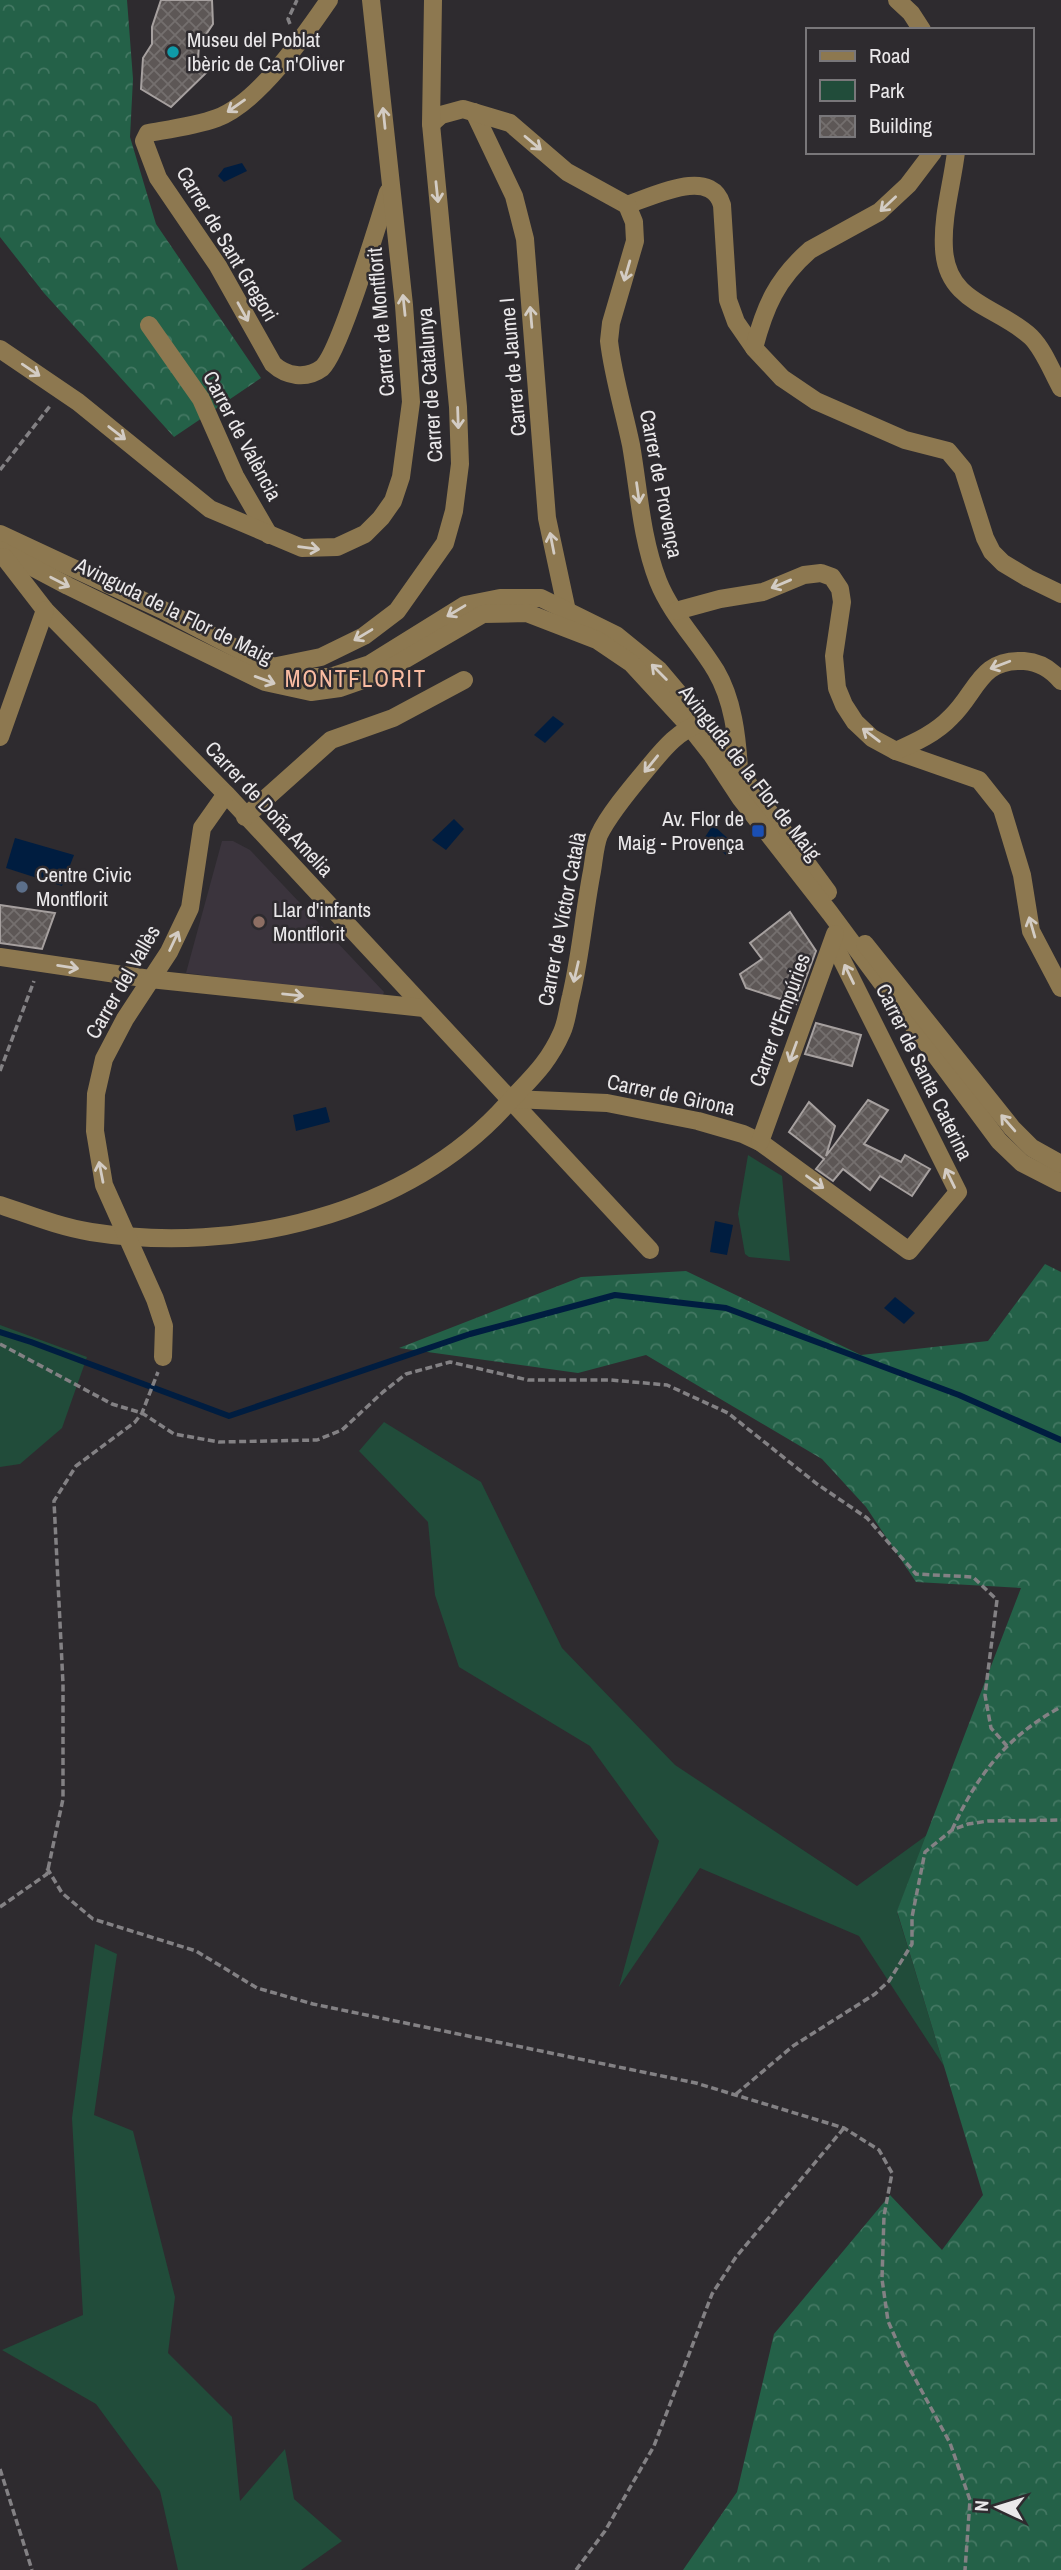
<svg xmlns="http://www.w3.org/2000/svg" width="1061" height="2570" font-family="'Archivo Narrow',sans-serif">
  <defs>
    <pattern id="forest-crowns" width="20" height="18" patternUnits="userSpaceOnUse" patternTransform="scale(1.75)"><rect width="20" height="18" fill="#246148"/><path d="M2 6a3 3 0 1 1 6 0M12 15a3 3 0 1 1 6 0" fill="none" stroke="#447863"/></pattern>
    <pattern id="building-cross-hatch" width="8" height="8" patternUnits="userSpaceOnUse" patternTransform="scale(1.75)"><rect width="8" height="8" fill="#5d5756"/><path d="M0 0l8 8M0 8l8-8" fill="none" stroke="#746f6e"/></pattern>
  </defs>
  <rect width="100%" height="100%" fill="#2e2b2f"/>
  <path fill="#3b343d" d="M222 841H233L250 850 384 992 382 998 186 973Z"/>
  <g fill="#214c3a">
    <path d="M748 1155 782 1176 790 1261 749 1257 745 1254 738 1214Z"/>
    <path d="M0 1325 87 1357 62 1428 20 1464 0 1467Z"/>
    <path d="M384 1422 481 1482 562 1648 675 1765 857 1886 927 1835 897 1912 944 2066 859 1936 700 1868 619 1987 659 1841 590 1746 459 1667 435 1595 428 1522 359 1451Z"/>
    <path d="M95 1944 117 1954 94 2115 133 2131 175 2297 168 2353 232 2417 240 2501 285 2449 294 2499 342 2541 301 2570H178L160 2491 96 2404 2 2350 83 2315 72 2118Z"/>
  </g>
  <g fill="url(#forest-crowns)">
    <path d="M0 0H127L133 79 130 137 156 224 261 378 174 437 44 293 0 237Z"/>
    <path d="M1045 1264 1061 1272V2570H683L737 2492 774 2334 890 2195 942 2250 983 2195 897 1911 1021 1588 916 1582 866 1507 822 1459 646 1355 578 1373 399 1348 581 1277 686 1271 861 1355 988 1341Z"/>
  </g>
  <g fill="#001d40">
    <path d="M242 163 247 171 224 182 218 176 224 168Z"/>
    <path d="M553 716 564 724 545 743 534 735Z"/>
    <path d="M454 819 464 829 446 850 432 840Z"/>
    <path d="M713 825 734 844 726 855 705 837Z"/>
    <path d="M15 838 74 855 62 886 6 868Z"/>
    <path d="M326 1107 330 1122 296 1131 293 1115Z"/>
    <path d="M715 1221 733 1225 727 1255 710 1252Z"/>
    <path d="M895 1297 915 1313 904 1324 884 1308Z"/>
  </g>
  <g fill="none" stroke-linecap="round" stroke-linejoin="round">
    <path stroke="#001d40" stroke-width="6" d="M0 1332 31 1342 229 1416 470 1334 615 1295 726 1308 959 1395 1061 1440"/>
  </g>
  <g fill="url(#building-cross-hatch)" stroke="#a6a09f" stroke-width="2">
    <path d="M161 0H212L213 24 199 45 198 60 208 71 171 107 141 89 143 58 152 44V27Z"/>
    <path d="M0 905 55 913 42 949 0 943Z"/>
    <path d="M790 912 816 951 796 1004 746 988 740 974 762 959 750 943Z"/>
    <path d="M816 1023 861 1035 852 1066 805 1054Z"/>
    <path d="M868 1100 888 1110 864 1144 901 1162 905 1155 930 1169 912 1196 880 1176 870 1190 843 1169 833 1181 816 1169 824 1159 789 1132 809 1102 835 1126 826 1156Z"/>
  </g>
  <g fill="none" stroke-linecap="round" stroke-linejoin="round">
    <g stroke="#838184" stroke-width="3.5" stroke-dasharray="7 3.5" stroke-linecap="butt">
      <path d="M290 24 288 19 297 0"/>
      <path d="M0 470 50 406"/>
      <path d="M0 1071 34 981"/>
      <path d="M0 1344 112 1404 142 1413 174 1434 219 1442 317 1440 342 1430 383 1392 406 1374 450 1362 528 1380H611L667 1385 728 1413 817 1484 867 1518 916 1574 973 1577 997 1600 985 1695 991 1728 1007 1746"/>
      <path d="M952 1830C977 1775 1007 1736 1061 1707"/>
      <path d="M47 1868 62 1893 93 1919 196 1951 257 1988 313 2004 696 2083 844 2128 879 2150 892 2173 884 2216 882 2279 888 2321 906 2362 950 2443 970 2500 965 2570"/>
      <path d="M0 1907 47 1874 63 1799V1684L54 1501 76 1466 135 1422 142 1413 158 1372"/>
      <path d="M736 2094 793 2046 875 1994 889 1981 912 1944V1917L925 1852 952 1830 968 1824 988 1821 1061 1820"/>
      <path d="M0 2469 32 2570"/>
      <path d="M576 2570 605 2531 654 2446 712 2294 736 2257 844 2128"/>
    </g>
    <g stroke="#8d7850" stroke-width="18">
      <path d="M329 0C305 35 258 103 217 118 195 126 171 129 148 133L144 141 158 178 218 266 273 364C286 376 306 380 322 368 340 352 378 223 388 192"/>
      <path d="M897 0 911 13 922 30"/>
      <path d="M474 112 514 196 525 239 547 518 568 616"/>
      <path d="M431 124 441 115 463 109 510 123 567 172 627 205"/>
      <path d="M956 152C952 185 942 216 944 249 947 304 998 306 1031 337 1044 350 1052 372 1061 388"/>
      <path d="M627 205C652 197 711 166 722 205L728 300 736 322 754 348 782 378 816 401 905 440 948 451 963 469 985 538 992 552 1003 563 1028 578 1061 594"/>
      <path d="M627 205 634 222 635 241 611 323 609 341C613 376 624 411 631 445 639 491 641 537 658 581 671 614 698 641 716 671 733 700 737 736 739 769"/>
      <path d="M149 325 201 399 235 476 269 535"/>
      <path d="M754 348C765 306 777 279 810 250L879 212 908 185 933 152"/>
      <path d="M0 349 78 402 210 509 302 548 337 547 365 534 381 518 393 501 401 477 411 402 404 305 371 0"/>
      <path d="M0 534 163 610 262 662 296 677H330L370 664 465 605 500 598H541L616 635 659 670 703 722 828 892"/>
      <path d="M0 550 68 586 265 682 311 692 340 688 380 674 483 614 527 613 597 640 631 663 690 727 712 755 741 799 830 913 999 1141 1022 1163 1061 1183"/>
      <path d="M4 557 45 610 226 794 650 1250"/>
      <path d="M676 611 720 599 763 592 804 575 821 573 832 577 840 589 842 602 834 656 837 688 844 705 855 722 872 738 896 751 979 780 1002 809 1022 875 1031 931 1061 988"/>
      <path d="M272 667 321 657 364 636 397 611 445 543 454 511 460 464 458 407 431 124 433 0"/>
      <path d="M0 737 45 610"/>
      <path d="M896 751C916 742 936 733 951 717 978 691 979 659 1024 661 1039 662 1051 669 1061 681"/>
      <path d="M245 817 331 740 393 718 464 680"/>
      <path d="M865 944 1012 1128 1032 1148 1061 1164"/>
      <path d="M0 957 150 979 424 1008"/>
      <path d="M512 1099 607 1103 698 1121 743 1134 760 1142 909 1251 958 1192 833 942"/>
      <path d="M760 1142 835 934"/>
      <path d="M0 1205C30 1215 60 1227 91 1232 236 1255 409 1215 508 1103 531 1078 548 1064 562 1032 567 1021 568 1007 571 996 581 954 584 912 592 871 594 859 595 845 599 835 609 814 631 788 646 770 662 751 677 731 701 723"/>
      <path d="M163 1357 164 1326 155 1299 104 1185 95 1131 96 1094 104 1059 125 1019 169 952 190 908 202 828 226 794"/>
    </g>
  </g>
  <defs><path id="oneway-shaft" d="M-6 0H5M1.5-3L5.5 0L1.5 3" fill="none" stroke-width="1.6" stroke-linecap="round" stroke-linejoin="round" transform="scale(1.75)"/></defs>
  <g stroke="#d3ccc4">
    <use href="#oneway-shaft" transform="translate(236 106) rotate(145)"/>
    <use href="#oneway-shaft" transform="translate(384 118) rotate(-96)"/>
    <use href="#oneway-shaft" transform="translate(533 143) rotate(40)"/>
    <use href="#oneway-shaft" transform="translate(437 192) rotate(84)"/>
    <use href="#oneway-shaft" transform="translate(888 204) rotate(137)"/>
    <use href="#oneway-shaft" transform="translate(627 271) rotate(106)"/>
    <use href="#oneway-shaft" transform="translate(404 305) rotate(-96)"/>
    <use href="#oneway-shaft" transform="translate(243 312) rotate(61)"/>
    <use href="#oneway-shaft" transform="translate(531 317) rotate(-95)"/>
    <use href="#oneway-shaft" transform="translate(31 370) rotate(34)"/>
    <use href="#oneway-shaft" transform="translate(458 418) rotate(88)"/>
    <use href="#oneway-shaft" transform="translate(117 433) rotate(38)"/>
    <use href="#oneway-shaft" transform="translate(638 493) rotate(82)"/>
    <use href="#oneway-shaft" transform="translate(552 543) rotate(-101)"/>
    <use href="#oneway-shaft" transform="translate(309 548) rotate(7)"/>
    <use href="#oneway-shaft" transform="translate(60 582) rotate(27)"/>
    <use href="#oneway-shaft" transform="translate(781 584) rotate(157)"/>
    <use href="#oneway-shaft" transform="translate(456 611) rotate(149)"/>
    <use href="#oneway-shaft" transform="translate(363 635) rotate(149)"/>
    <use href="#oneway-shaft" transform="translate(1000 665) rotate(159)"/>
    <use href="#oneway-shaft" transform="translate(659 672) rotate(-135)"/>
    <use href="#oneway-shaft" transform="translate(265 680) rotate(20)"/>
    <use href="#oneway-shaft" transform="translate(871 735) rotate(-143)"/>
    <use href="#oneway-shaft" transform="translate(651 764) rotate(129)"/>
    <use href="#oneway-shaft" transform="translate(1032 927) rotate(-106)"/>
    <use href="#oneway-shaft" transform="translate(174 941) rotate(-65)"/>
    <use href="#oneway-shaft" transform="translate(68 967) rotate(9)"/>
    <use href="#oneway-shaft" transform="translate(576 972) rotate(103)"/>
    <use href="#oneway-shaft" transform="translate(849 974) rotate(-116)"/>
    <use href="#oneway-shaft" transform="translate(293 995) rotate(6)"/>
    <use href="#oneway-shaft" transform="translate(793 1052) rotate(110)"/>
    <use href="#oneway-shaft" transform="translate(1008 1123) rotate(-131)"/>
    <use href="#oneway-shaft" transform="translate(101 1172) rotate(-101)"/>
    <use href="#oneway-shaft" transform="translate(950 1178) rotate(-116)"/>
    <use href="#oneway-shaft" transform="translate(815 1182) rotate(36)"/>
  </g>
  <circle fill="#0f9aa8" stroke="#2e2b2f" stroke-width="2.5" cx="173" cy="52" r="7"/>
  <rect fill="#1a4fb4" stroke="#2e2b2f" stroke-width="2.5" x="751" y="824" width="14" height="14" rx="3.5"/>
  <circle fill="#5c6f8a" stroke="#2e2b2f" stroke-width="2.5" cx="22" cy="887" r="7"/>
  <circle fill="#8d6e63" stroke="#2e2b2f" stroke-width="2.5" cx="259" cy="922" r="7"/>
  <g text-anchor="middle" stroke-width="5" stroke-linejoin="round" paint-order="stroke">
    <g font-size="21" fill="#eae8ea" stroke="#2e2b2f" text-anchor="start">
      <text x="187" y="47">Museu del Poblat<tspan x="187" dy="24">Ibèric de Ca n'Oliver</tspan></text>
      <text x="744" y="826" text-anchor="end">Av. Flor de<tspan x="744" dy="24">Maig - Provença</tspan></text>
      <text x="36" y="882">Centre Civic<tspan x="36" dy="24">Montflorit</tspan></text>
      <text x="273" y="917">Llar d'infants<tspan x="273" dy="24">Montflorit</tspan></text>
    </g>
    <g font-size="21" fill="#eae8ea" stroke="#2e2b2f">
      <text transform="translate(227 244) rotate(59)" y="7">Carrer de Sant Gregori</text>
      <text transform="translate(381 322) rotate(-95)" y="7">Carrer de Montflorit</text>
      <text transform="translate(513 367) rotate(-95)" y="7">Carrer de Jaume I</text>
      <text transform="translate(430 385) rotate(-94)" y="7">Carrer de Catalunya</text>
      <text transform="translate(242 436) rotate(62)" y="7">Carrer de València</text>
      <text transform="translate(661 484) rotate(79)" y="7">Carrer de Provença</text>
      <text transform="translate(174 611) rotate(26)" y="7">Avinguda de la Flor de Maig</text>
      <text transform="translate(750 773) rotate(52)" y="7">Avinguda de la Flor de Maig</text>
      <text transform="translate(269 809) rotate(47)" y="7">Carrer de Doña Amelia</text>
      <text transform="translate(562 919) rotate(-79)" y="7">Carrer de Víctor Català</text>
      <text transform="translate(123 982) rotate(-60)" y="7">Carrer del Vallès</text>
      <text transform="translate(780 1020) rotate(-70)" y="7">Carrer d'Empúries</text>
      <text transform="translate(924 1072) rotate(64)" y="7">Carrer de Santa Caterina</text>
      <text transform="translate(671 1095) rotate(12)" y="7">Carrer de Girona</text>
    </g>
    <g font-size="23" letter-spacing="2" fill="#fabca2" stroke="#2e2b2f">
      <text x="356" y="687">MONTFLORIT</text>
    </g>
  </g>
  <rect x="806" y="28" width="228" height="126" fill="#2e2b2f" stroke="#79777a" stroke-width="2"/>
  <rect x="820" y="51" width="35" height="10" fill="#8d7850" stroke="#79777a" stroke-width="2"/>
  <text x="869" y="63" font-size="21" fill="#eae8ea">Road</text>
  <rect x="820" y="80" width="35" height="21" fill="#214c3a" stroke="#79777a" stroke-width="2"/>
  <text x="869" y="98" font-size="21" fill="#eae8ea">Park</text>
  <rect x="820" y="116" width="35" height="21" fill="url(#building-cross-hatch)" stroke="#79777a" stroke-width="2"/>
  <text x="869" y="133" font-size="21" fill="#eae8ea">Building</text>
  <g transform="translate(998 2507) rotate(274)" stroke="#2e2b2f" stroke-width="5" paint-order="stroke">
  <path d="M0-5L12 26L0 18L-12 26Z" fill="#eae8ea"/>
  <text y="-10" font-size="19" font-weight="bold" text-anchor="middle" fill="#eae8ea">N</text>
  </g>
</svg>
